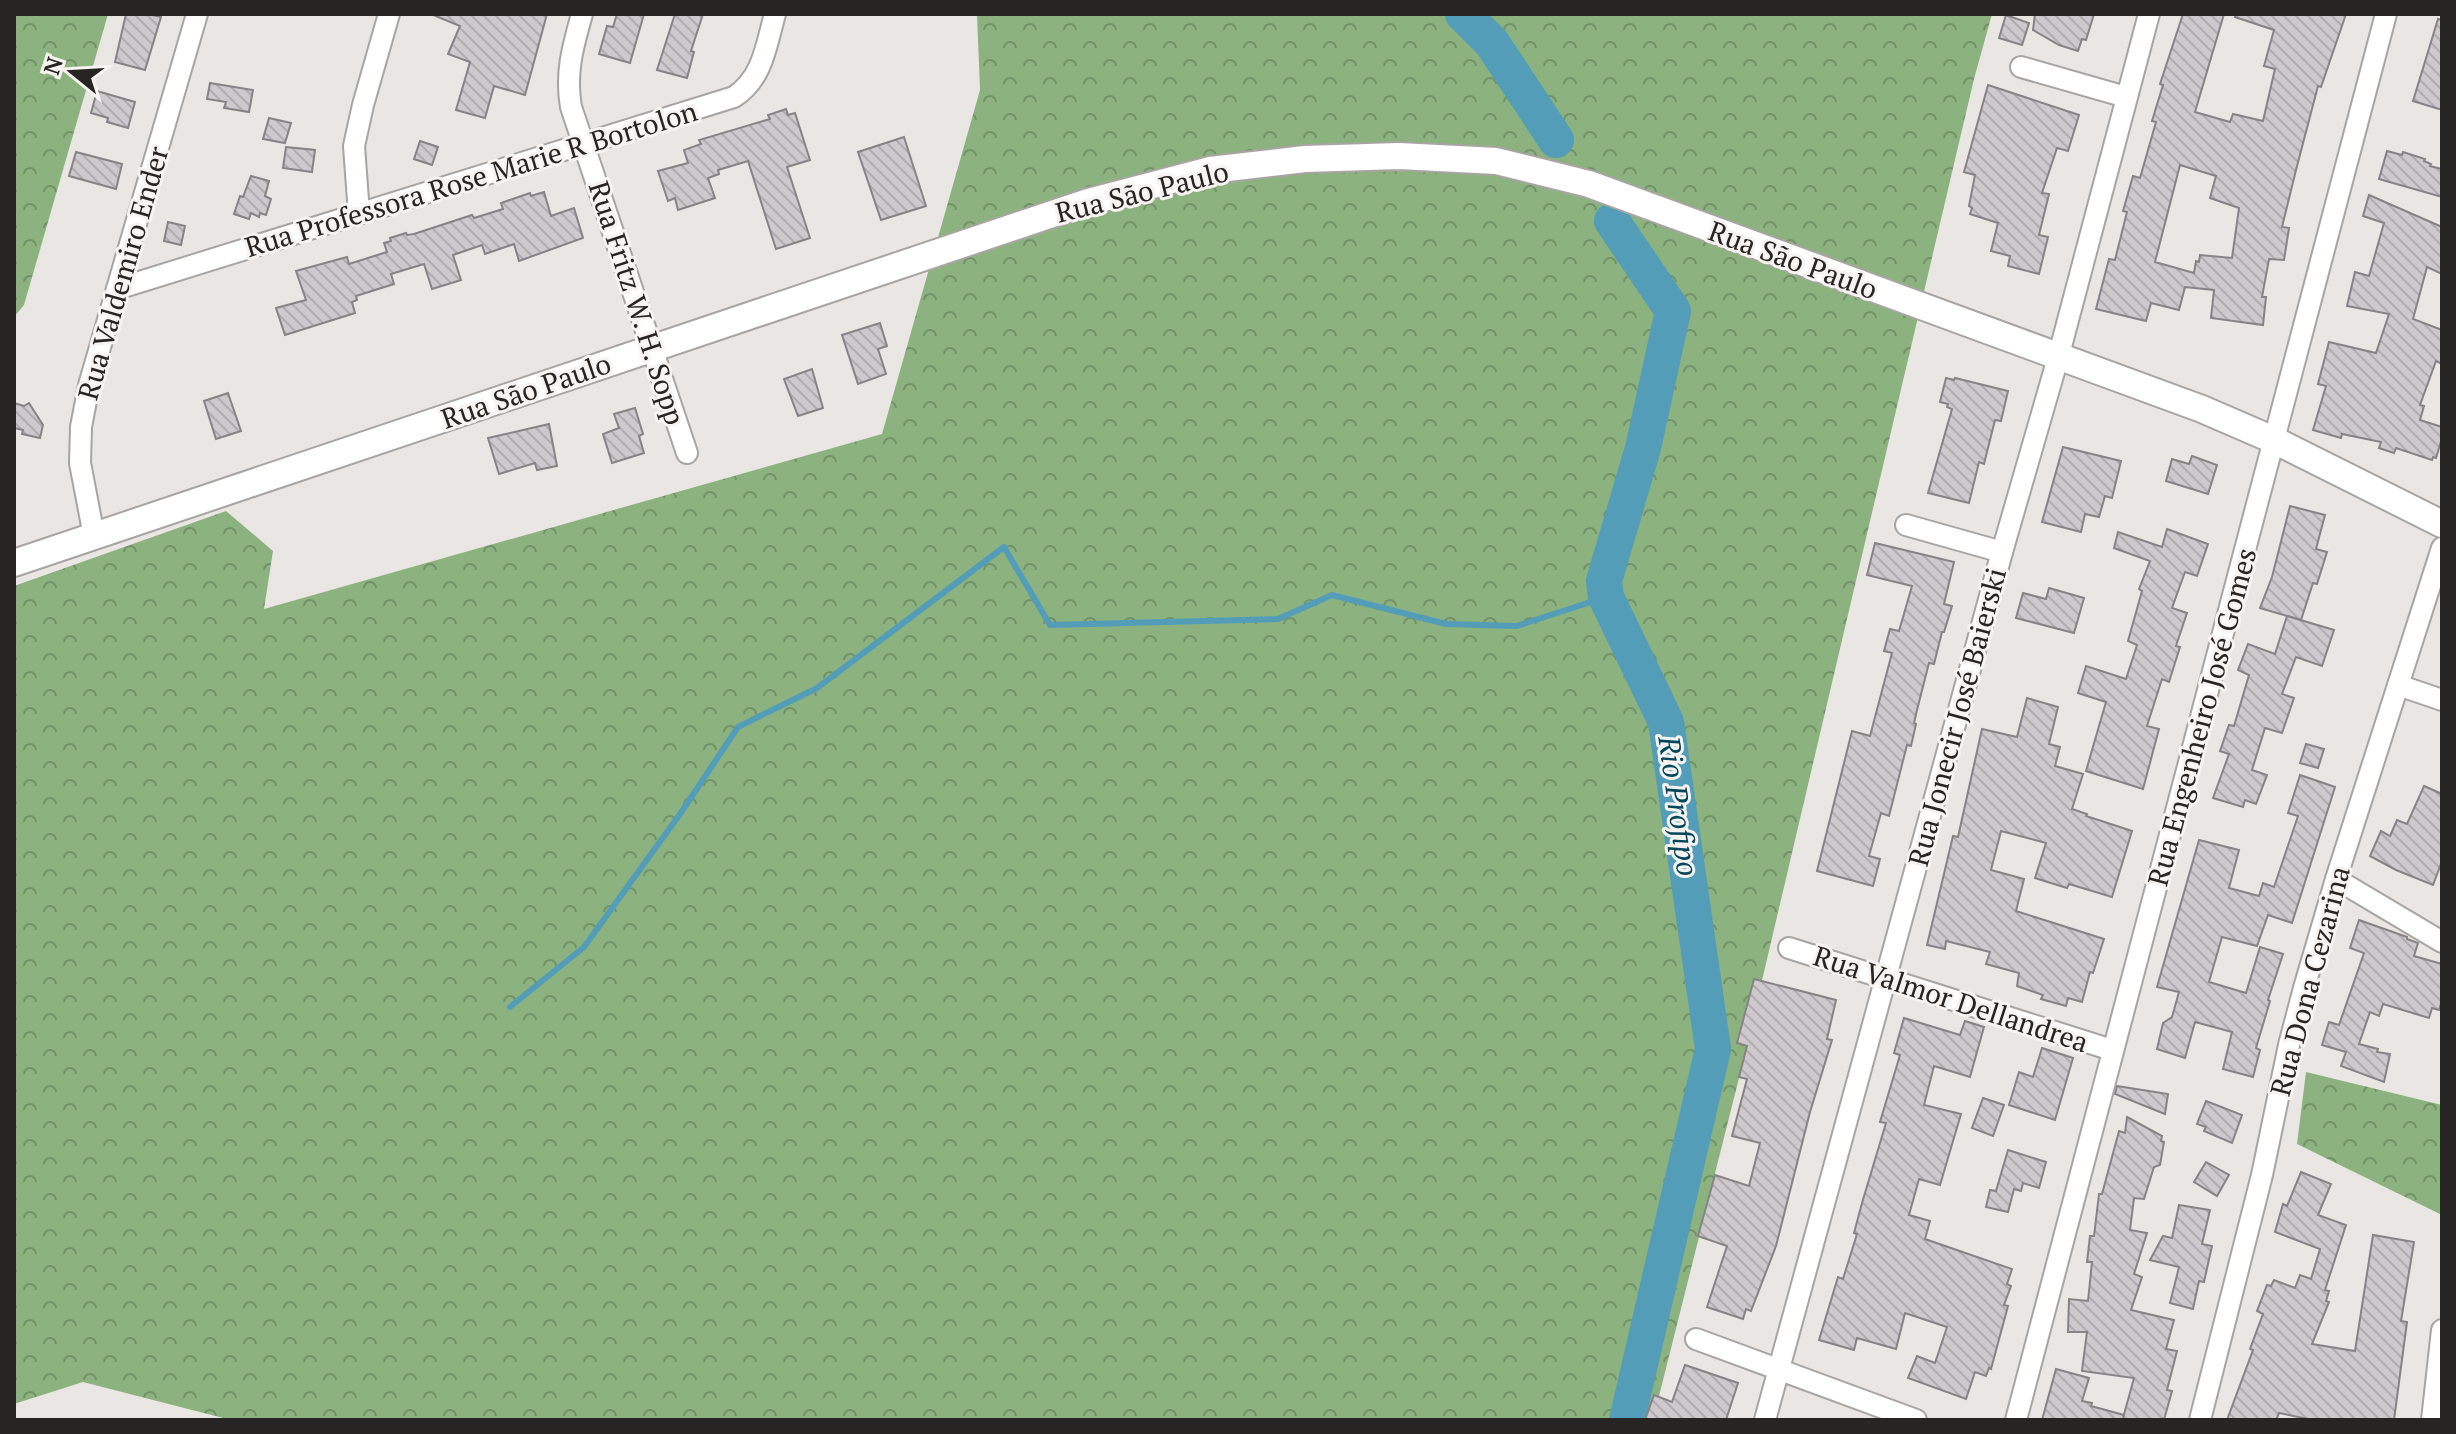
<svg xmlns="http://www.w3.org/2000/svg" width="2456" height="1434" font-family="'PT Serif',serif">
  <defs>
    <pattern id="forest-crowns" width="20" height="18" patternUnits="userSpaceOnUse" patternTransform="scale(2)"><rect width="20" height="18" fill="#8cb37f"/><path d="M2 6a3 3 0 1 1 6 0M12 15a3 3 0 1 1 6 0" fill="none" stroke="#729168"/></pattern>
    <pattern id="building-back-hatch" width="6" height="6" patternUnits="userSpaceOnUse" patternTransform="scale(2)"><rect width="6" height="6" fill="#cdc9cd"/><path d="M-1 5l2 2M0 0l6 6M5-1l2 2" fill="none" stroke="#b0acb0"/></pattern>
  </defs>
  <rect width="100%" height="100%" fill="#eae6e3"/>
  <g fill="url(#forest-crowns)">
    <path d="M14 14H108L24 305 14 317Z"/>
    <path d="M977 14H1992L1974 79 1740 1074 1653 1420H231L83 1382 14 1404V586L226 511 273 551 264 609 882 434 980 90Z"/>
    <path d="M2306 1072 2442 1105V1215L2297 1144Z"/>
  </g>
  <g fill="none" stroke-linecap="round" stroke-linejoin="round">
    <path stroke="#539db9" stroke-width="6" d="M510 1007 584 947 680 814 738 727 817 688 1004 547 1050 625 1278 619 1332 595 1446 624 1517 626 1606 597"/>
    <g stroke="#539db9" stroke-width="36">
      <path d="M1463 14 1492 43 1556 140"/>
      <path d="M1612 221 1673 311 1643 448 1604 581 1606 597 1666 722 1713 1049 1627 1420"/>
    </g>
  </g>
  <g fill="url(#building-back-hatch)" stroke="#868386" stroke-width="2" fill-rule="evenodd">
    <path d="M126 14H148L161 17 145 70 115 62Z"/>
    <path d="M431 14H547L525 95 494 86 485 118 456 110 470 62 448 54 460 26Z"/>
    <path d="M617 14H644L630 63 599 54 607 26 613 27Z"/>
    <path d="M675 14H703L691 51 694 52 687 78 657 70Z"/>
    <path d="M2035 14H2094L2086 40 2082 39 2078 51 2059 45 2033 30Z"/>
    <path d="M2183 14H2224L2195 112 2230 122 2233 114 2263 121 2275 69 2264 66 2274 30 2235 17 2236 14H2346L2321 87 2318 86 2296 170 2282 227 2289 228 2284 260 2269 259 2262 297H2266L2263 325 2211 318 2214 290 2185 287 2179 310 2151 303 2146 321 2096 309 2109 259 2115 260 2127 212 2123 211 2133 176 2140 178 2156 122 2152 121 2163 85 2160 84ZM2180 165 2216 176 2210 198 2239 208 2232 258 2200 255 2199 262 2196 261 2194 273 2155 262Z"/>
    <path d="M2006 15 2029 23 2022 45 1999 38Z"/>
    <path d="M2438 19 2442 20V110L2413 101Z"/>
    <path d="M210 83 253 90 249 112 224 108 226 102 207 99Z"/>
    <path d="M1988 85 2079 115 2068 151 2057 148 2042 193 2049 194 2039 235 2048 237 2039 274 2008 266 2010 256 1991 251 1998 223 1970 214 1972 208 1969 206 1975 175 1964 172Z"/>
    <path d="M97 91 135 102 128 128 107 122 108 118 91 113Z"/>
    <path d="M786 109 788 115 795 113 810 160 787 167 810 238 776 249 748 161 718 170 719 174 708 178 715 198 678 210 675 198 668 201 658 171 688 163 684 150 701 144 699 140 770 119 768 115Z"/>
    <path d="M269 118 291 123 285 143 263 139Z"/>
    <path d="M904 137 926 206 881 220 858 152Z"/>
    <path d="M420 141 438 147 432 165 414 159Z"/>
    <path d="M286 147 315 150 312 172 283 168Z"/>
    <path d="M2387 151 2402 155 2403 152 2425 159 2424 161 2431 164 2430 166 2442 169V197L2379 179Z"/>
    <path d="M76 152 122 164 116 189 69 176Z"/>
    <path d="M251 176 269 181 265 196 271 199 266 215 260 213 259 217 251 213 249 219 234 214 240 196 243 197Z"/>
    <path d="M544 192 551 216 574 208 583 238 519 261 514 244 485 254 482 245 453 255 461 280 432 289 424 264 391 274 394 284 356 296 357 300 352 302 355 313 285 335 276 308 306 300 296 271 347 257 349 264 387 252 384 243 391 241 390 238 406 233 407 235 414 234 472 215 474 218 503 209 501 203 530 193 531 196Z"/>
    <path d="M2369 195 2442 227V274L2427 267 2413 319 2442 330V364L2436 361 2420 405 2424 406 2420 420 2442 427V438L2436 458 2433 457 2432 460 2396 448 2394 453 2379 448 2381 442 2342 434 2341 438 2313 430 2326 386 2318 384 2329 342 2376 353 2389 314 2347 306 2355 272 2369 276 2384 223 2363 216Z"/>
    <path d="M168 222 185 226 181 245 164 241Z"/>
    <path d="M880 323 887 346 878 349 886 374 858 384 842 335Z"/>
    <path d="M812 369 823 408 798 416 784 379Z"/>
    <path d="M1946 378 1954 380 1955 378 2008 391 2001 421 1995 420 1984 464 1979 462 1969 503 1928 493 1952 409 1947 407 1948 404 1940 402Z"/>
    <path d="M228 393 241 431 216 439 204 401Z"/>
    <path d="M14 403 24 406 29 403 43 425 40 438 22 434 23 430 14 428Z"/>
    <path d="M635 408 643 434 639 436 644 453 612 463 603 434 619 428 614 414Z"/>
    <path d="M549 424 557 466 537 470 535 463 499 474 488 438Z"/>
    <path d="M2063 447 2121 461 2112 498 2105 496 2099 517 2085 514 2081 532 2042 522Z"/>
    <path d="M2192 456 2217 465 2208 494 2166 481 2172 459 2189 464Z"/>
    <path d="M2290 506 2325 515 2316 549 2327 552 2317 584 2313 583 2301 620 2260 608 2272 577Z"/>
    <path d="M2167 529 2208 544 2197 576 2185 572 2172 608 2187 613 2176 646 2180 647 2169 682 2162 679 2147 726 2159 729 2143 789 2086 771 2106 702 2078 693 2086 666 2126 679 2137 645 2128 641 2142 591 2139 589 2150 561 2114 548 2118 532 2162 547Z"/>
    <path d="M1875 543 1954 562 1944 604 1952 606 1944 632H1942L1934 664 1929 663 1917 710 1914 723 1916 724 1911 746 1907 745 1889 816 1881 813 1869 856 1880 859 1873 886 1817 871 1852 731 1870 736 1892 653 1884 651 1890 629 1899 631 1912 586 1867 575Z"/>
    <path d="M2049 588 2084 598 2074 633 2016 618 2023 593 2046 599Z"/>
    <path d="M2287 616 2334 630 2322 666 2296 657 2282 694 2294 698 2282 733 2265 728 2252 770 2267 775 2256 804 2245 800 2243 807 2213 798 2229 754 2220 751 2229 725 2234 726 2249 675 2238 670 2248 644 2275 654Z"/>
    <path d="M2027 698 2058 707 2049 744 2060 747 2055 766 2083 774 2072 809 2087 814 2086 816 2132 831 2112 897 2069 884 2067 888 2035 878 2046 843 2001 831 1991 870 2024 879 2016 911 2104 939 2093 973 2090 972 2082 1002 2068 998 2066 1006 2041 999 2043 995 2017 986 2019 973 1986 964 1990 952 1946 941 1945 949 1927 945 1953 836 1958 837 1982 729 2017 737Z"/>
    <path d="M2306 744 2324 749 2318 768 2300 763Z"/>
    <path d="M2300 775 2335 787 2292 923 2268 915 2257 946 2222 937 2209 982 2246 993 2260 947 2283 954 2268 1000 2270 1001 2256 1048 2260 1050 2253 1077 2223 1069 2232 1032 2195 1022 2185 1058 2157 1049 2163 1023 2172 1017 2179 992 2157 987 2199 840 2239 850 2229 888 2259 896 2263 883 2274 887 2298 816 2288 813Z"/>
    <path d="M2424 786 2442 794V861L2433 885 2396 870 2370 856 2381 831 2390 836 2397 820 2407 824Z"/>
    <path d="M2359 920 2407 937V939L2418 943 2414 956 2442 964V1000L2439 1010 2432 1008 2429 1018 2383 1004 2379 1016 2370 1012 2359 1044 2378 1049 2377 1052 2390 1054 2384 1082 2341 1066 2346 1052 2322 1045 2329 1022 2339 1025 2364 953 2350 948Z"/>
    <path d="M1754 979 1836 1000 1827 1039 1832 1040 1810 1112 1776 1246 1751 1311 1746 1309 1743 1319 1707 1307 1727 1246 1698 1236 1715 1175 1749 1186 1760 1143 1732 1136 1747 1079 1739 1077 1747 1046 1737 1043Z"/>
    <path d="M1904 1018 1960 1035 1965 1021 1984 1027 1970 1077 1934 1066 1924 1105 1961 1114 1940 1185 1919 1179 1909 1215 1930 1221 1925 1239 2012 1269 2007 1284 2011 1286 2004 1305 2008 1306 1991 1369 1989 1368 1986 1376 1975 1372 1966 1399 1908 1378 1917 1356 1935 1363 1947 1327 1905 1313 1896 1349 1857 1338 1854 1350 1819 1340 1838 1277 1843 1279 1857 1234 1854 1233 1862 1203 1886 1123 1880 1122 1900 1055 1894 1053Z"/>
    <path d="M2042 1048 2073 1058 2055 1120 2009 1105 2019 1072 2033 1077Z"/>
    <path d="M2117 1086 2168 1094 2165 1114 2115 1094Z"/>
    <path d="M1983 1098 2004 1105 1993 1136 1972 1128Z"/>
    <path d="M2206 1101 2242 1115 2232 1143 2204 1131 2206 1127 2197 1124Z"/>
    <path d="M2127 1117 2162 1136 2161 1141 2164 1142 2160 1165 2154 1167 2144 1199 2134 1198 2130 1230 2147 1233 2134 1274 2142 1277 2131 1310 2174 1320 2166 1349 2177 1351 2167 1390 2172 1391 2164 1420H2042L2056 1369 2089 1378 2082 1401 2092 1403 2091 1406 2124 1415 2123 1418 2134 1378 2082 1371 2087 1332H2068L2069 1299 2088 1301 2092 1262H2087L2090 1236H2094L2099 1194H2102L2119 1131 2125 1133Z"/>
    <path d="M2008 1150 2046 1162 2039 1188 2023 1183 2021 1191 2014 1189 2008 1212 1986 1207 1990 1190 1996 1191Z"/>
    <path d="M2206 1162 2229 1175 2217 1196 2194 1182Z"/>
    <path d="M2301 1172 2331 1184 2318 1215 2346 1225 2325 1290 2329 1291 2326 1301 2329 1302 2312 1344 2355 1351 2373 1235 2414 1242 2401 1321 2407 1322 2394 1420H2313L2279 1413 2276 1420H2227L2253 1350 2250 1349 2263 1314 2257 1311 2267 1285 2271 1286 2274 1280 2295 1288 2300 1275 2311 1279 2320 1249 2275 1232 2283 1204 2287 1206Z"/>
    <path d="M2179 1205 2210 1210 2202 1244 2212 1246 2204 1282 2199 1281 2193 1309 2170 1303 2179 1267 2150 1260 2163 1236 2172 1238Z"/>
    <path d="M1685 1365 1738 1383 1726 1420H1645L1654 1395 1672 1402Z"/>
  </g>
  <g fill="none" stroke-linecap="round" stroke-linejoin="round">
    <g stroke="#a8a4a1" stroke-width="24">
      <g id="minor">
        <path d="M582 14C573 46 565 73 571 107L687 453"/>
        <path d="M2021 67 2126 97"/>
        <path d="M359 214 354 146 363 105 389 14"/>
        <path d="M117 289 734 97C763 78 766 46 775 14"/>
        <path d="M1906 525 2002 552"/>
        <path d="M94 536 80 463 81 427 89 385 197 14"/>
        <path d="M2398 685 2442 700"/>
        <path d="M2336 879 2442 942"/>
        <path d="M1789 948 2112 1050"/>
        <path d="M1696 1339 1916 1420"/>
        <path d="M1765 1420 2002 552 2058 358 2149 14"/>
        <path d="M2016 1420C2138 951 2265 483 2386 14"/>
        <path d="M2200 1420 2262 1175 2289 1045 2304 988 2336 879 2442 548"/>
        <path d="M2432 1420 2442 1330"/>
      </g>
    </g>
    <g stroke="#a8a4a1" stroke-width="30">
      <path id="major" d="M14 563 1088 202 1210 170 1305 159 1399 156 1496 161 1589 184 2202 409 2276 441 2442 524"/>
    </g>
    <use href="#minor" stroke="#fff" stroke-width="20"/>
    <use href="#major" stroke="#fff" stroke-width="26"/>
  </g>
  <g text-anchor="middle" stroke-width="6" stroke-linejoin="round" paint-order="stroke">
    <g font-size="28" fill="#272524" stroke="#f7f3f0">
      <text transform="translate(471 179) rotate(-17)" y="10">Rua Professora Rose Marie R Bortolon</text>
      <text transform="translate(1142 192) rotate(-14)" y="10">Rua São Paulo</text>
      <text transform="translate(1793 260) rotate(20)" y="10">Rua São Paulo</text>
      <text transform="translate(123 273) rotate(-74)" y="10">Rua Valdemiro Ender</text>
      <text transform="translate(637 303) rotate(72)" y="10">Rua Fritz W. H. Sopp</text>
      <text transform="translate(526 391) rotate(-19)" y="10">Rua São Paulo</text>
      <text transform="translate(1957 717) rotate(-75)" y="10">Rua Jonecir José Baierski</text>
      <text transform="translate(2202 717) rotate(-75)" y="10">Rua Engenheiro José Gomes</text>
      <text transform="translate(2310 981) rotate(-75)" y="10">Rua Dona Cezarina</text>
      <text transform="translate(1951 999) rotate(18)" y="10">Rua Valmor Dellandrea</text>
    </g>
    <g font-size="30" font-style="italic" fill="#01465a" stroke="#f7f3f0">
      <text transform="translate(1678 806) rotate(82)" y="10">Rio Profipo</text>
    </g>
  </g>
  <rect width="2456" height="1434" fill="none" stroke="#272524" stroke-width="32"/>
  <g transform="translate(72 72) rotate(288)" stroke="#f7f3f0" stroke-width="6" paint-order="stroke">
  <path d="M0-6L14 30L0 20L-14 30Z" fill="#272524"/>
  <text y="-12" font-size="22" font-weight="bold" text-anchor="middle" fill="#272524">N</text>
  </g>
</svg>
